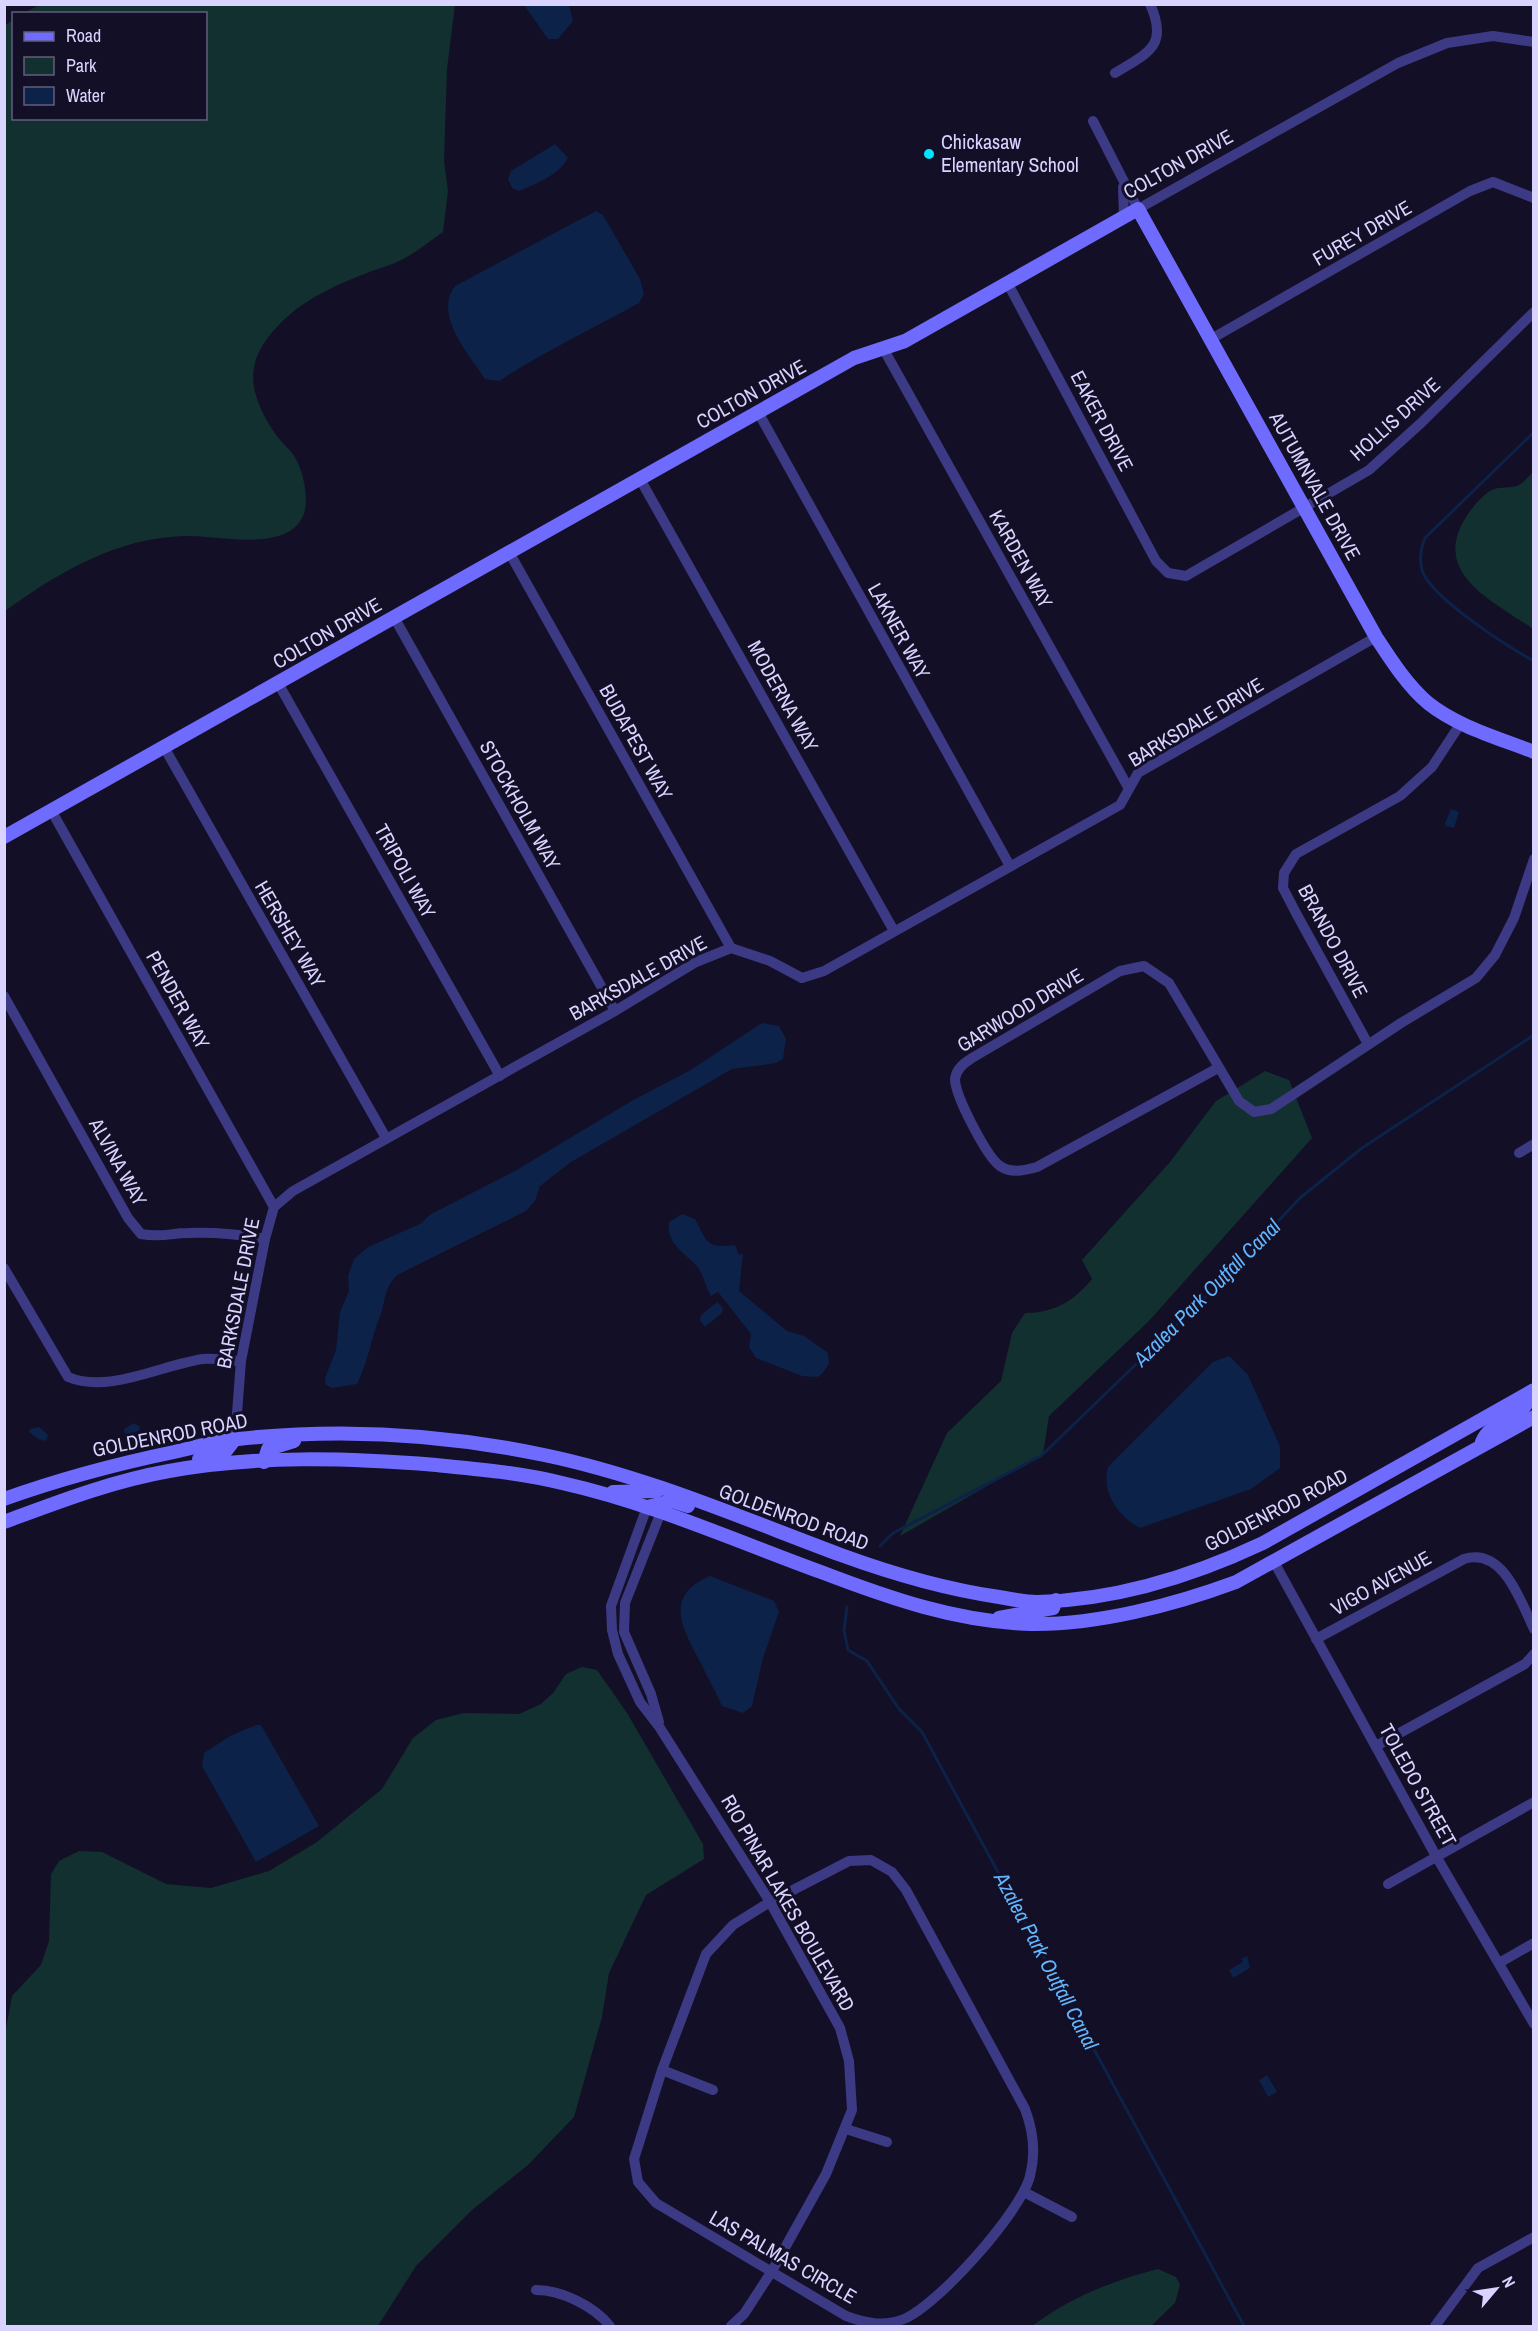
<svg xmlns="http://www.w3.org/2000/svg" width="1538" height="2331" font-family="'Archivo Narrow',sans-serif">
  <rect width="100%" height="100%" fill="#130f26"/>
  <g fill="#12302f">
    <path d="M41 4 455 5 447 69 444 161 448 191 443 232C430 241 418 251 405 258 395 264 383 267 372 271 336 285 302 299 276 328 267 338 258 350 255 363 248 387 262 415 276 435 282 443 291 450 296 459 304 474 311 505 301 520 281 552 216 535 185 536 116 538 59 572 5 611V25L13 20 14 118H206V14L24 13Z"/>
    <path d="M1533 472V629C1497 603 1435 577 1462 524 1467 514 1482 494 1492 490 1500 486 1511 489 1519 485 1524 482 1529 476 1533 472Z"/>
    <path d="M1265 1071 1289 1080 1312 1138 1149 1321 1049 1416 1043 1454 900 1536 947 1433 1001 1381 1012 1333 1025 1313C1054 1313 1074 1301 1092 1279L1082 1260 1170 1162 1216 1101Z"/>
    <path d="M582 1667 597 1670 627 1713 703 1844 704 1859 646 1895 609 1973 602 2017 574 2117 528 2165 472 2210 416 2266 378 2326H5V2034L12 1996 41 1965 49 1941 51 1874 59 1861 79 1851 102 1852 166 1884 211 1888 269 1871 317 1842 382 1789 413 1738 436 1720 464 1713 519 1714 541 1704 553 1693 566 1674Z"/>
    <path d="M1158 2269 1176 2277 1180 2285 1175 2303 1151 2326H1032C1069 2298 1114 2280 1158 2269Z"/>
  </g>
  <g fill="#0c2248">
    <path d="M524 5H569L573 21 558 39H548Z"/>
    <path d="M555 144 568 158C559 175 536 184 519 191L512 188 508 179 511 171Z"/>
    <path d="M596 211 603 215 640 279 644 294 639 303C592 329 544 352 499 381L485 379C469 354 433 315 455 286Z"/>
    <path d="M1451 809 1459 812 1454 828 1446 826 1445 823Z"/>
    <path d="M762 1023 779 1026 786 1039 783 1059 776 1063 732 1069 571 1162 540 1186 535 1201 526 1211 399 1274C384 1285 386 1301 380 1316 371 1339 368 1362 357 1384L332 1388 326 1385 325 1378 336 1350 340 1312 349 1291 348 1276 354 1259 368 1247 420 1224 431 1214 515 1171 635 1099 689 1071Z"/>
    <path d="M682 1214 695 1219C707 1242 707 1249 735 1245L739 1255 743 1254 739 1291 787 1331 804 1336 828 1353 829 1364 822 1374 817 1377 802 1376 756 1358 749 1347 751 1334 718 1292 711 1296C706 1288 704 1277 699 1269 687 1253 666 1246 669 1222Z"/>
    <path d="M717 1302 723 1308 722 1313 705 1327 700 1320 701 1315Z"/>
    <path d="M1229 1356 1248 1375 1280 1446V1468L1251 1489 1140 1528C1118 1517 1101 1492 1108 1467L1213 1362Z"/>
    <path d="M134 1423 140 1427 139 1431 125 1435 124 1429Z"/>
    <path d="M39 1427 48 1435 46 1441 38 1439 29 1432 30 1429Z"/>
    <path d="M710 1576 774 1601 779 1612 763 1658 752 1706 743 1713 722 1706C714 1689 705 1672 697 1656 679 1623 667 1594 710 1576Z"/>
    <path d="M256 1725H261L319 1826 256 1862 202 1766 204 1753 230 1736Z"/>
    <path d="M1247 1956 1250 1968 1233 1978 1229 1970 1243 1962 1241 1959Z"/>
    <path d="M1267 2075 1277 2092 1268 2097 1259 2080Z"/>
  </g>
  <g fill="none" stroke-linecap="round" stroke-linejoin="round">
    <g stroke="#0c2248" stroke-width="3">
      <path d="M1534 432 1425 538C1421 548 1419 559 1422 570 1430 597 1508 647 1534 661"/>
      <path d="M880 1546 893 1533 1041 1456 1214 1289 1300 1198 1362 1148 1534 1035"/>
      <path d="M847 1607 844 1630 848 1650 867 1661 899 1709 922 1732 1244 2326"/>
    </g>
    <g stroke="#3d3a85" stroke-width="10">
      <path d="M1115 73C1148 53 1169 46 1150 4"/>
      <path d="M1093 121 1138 209 1398 63 1447 43 1493 36 1534 42"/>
      <path d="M1123 187 1124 217"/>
      <path d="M1008 284 1156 561 1168 573 1186 576 1369 470 1421 423 1534 312"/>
      <path d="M1211 339 1470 191 1493 182 1534 198"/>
      <path d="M883 348 1128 787"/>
      <path d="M758 412 1010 866"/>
      <path d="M640 479 894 931"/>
      <path d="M509 552 731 948"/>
      <path d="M394 617 615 1011"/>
      <path d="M278 683 500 1076"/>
      <path d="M164 747 386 1138"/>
      <path d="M51 810 274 1207"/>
      <path d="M4 996 128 1218 141 1234C162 1238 170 1233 188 1233 215 1232 239 1234 265 1239"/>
      <path d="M1368 1044 1296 913 1283 888 1284 873 1296 854 1400 796 1432 767 1461 723"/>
      <path d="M1218 1068 1037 1167C1025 1170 1012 1174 1000 1166 987 1157 955 1096 955 1079 956 1069 964 1063 972 1058L1120 971 1144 966 1169 983 1239 1101 1254 1112 1271 1109 1401 1023 1476 978 1495 955 1514 918 1534 859"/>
      <path d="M1519 1153 1534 1144"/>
      <path d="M4 1268 68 1377C109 1394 161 1365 203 1359 215 1358 229 1361 241 1361"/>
      <path d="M235 1439 241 1361 265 1239 274 1207 293 1191 615 1011 696 962 731 948 770 961 802 978 824 971 1120 805 1138 773 1376 637"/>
      <path d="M647 1507 611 1606 612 1630 618 1654 640 1702 660 1728 770 1902 840 2028 849 2061 852 2110 826 2174 772 2271 744 2314 731 2326"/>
      <path d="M1274 1562 1436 1856 1534 2024"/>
      <path d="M1316 1639 1464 1559C1503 1547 1520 1600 1534 1629"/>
      <path d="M659 1722 651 1694 624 1632 625 1603 661 1512"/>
      <path d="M1376 1746 1525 1664 1534 1654"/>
      <path d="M871 1860 892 1872 906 1890 1025 2109C1033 2130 1036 2153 1030 2176 1021 2212 938 2305 904 2319 884 2327 865 2323 846 2316L656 2203 638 2182 634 2159 662 2070 706 1954 733 1925 770 1902 849 1861Z"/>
      <path d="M1388 1884 1534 1802"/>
      <path d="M1499 1963 1534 1943"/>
      <path d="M662 2070 713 2090"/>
      <path d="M846 2129 887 2142"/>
      <path d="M1024 2192 1072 2217"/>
      <path d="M536 2290C561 2290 594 2306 610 2326"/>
      <path d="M1435 2326 1478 2268 1534 2237"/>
    </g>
    <g stroke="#6f6bff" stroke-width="14">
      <path d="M4 837 854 358 905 341 1138 209 1376 637C1391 660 1407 685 1428 703 1458 727 1499 738 1534 752"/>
      <path d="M1482 1442C1493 1416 1522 1426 1532 1391"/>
      <path d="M199 1459 225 1452 235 1439"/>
      <path d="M264 1462 268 1449 294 1441"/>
      <path d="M613 1492 657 1491"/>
      <path d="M4 1499C60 1479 116 1464 174 1452 195 1447 217 1441 238 1439 339 1428 444 1434 544 1455 646 1476 744 1519 841 1555 893 1574 944 1589 999 1597 1011 1599 1025 1602 1037 1602 1116 1600 1193 1576 1263 1543L1534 1390"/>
      <path d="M647 1507 672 1501 688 1506"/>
      <path d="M4 1522C58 1502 112 1481 169 1471 256 1455 348 1458 436 1465 478 1469 521 1473 562 1483 651 1503 736 1541 821 1572 889 1598 957 1622 1031 1624 1097 1625 1174 1605 1236 1582L1534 1417"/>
      <path d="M999 1618 1053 1608 1056 1600"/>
    </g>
  </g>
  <circle fill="#00e5ff" stroke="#130f26" stroke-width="2" cx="929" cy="154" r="6"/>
  <g text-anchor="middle" stroke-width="6" stroke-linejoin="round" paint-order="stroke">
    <g font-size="20" fill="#d9d4ff" stroke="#130f26" text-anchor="start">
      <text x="941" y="149">Chickasaw<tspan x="941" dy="23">Elementary School</tspan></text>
    </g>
    <g font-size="20" fill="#d9d4ff" stroke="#130f26">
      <text transform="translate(1178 164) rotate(-29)" y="7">COLTON DRIVE</text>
      <text transform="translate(1362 233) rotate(-30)" y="7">FUREY DRIVE</text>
      <text transform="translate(751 394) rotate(-29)" y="7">COLTON DRIVE</text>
      <text transform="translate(1395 419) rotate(-42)" y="7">HOLLIS DRIVE</text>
      <text transform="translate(1102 421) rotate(62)" y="7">EAKER DRIVE</text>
      <text transform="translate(1315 486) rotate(61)" y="7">AUTUMNVALE DRIVE</text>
      <text transform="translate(1021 559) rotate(61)" y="7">KARDEN WAY</text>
      <text transform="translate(899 631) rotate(61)" y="7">LAKNER WAY</text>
      <text transform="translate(327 633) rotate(-30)" y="7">COLTON DRIVE</text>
      <text transform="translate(783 696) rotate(61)" y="7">MODERNA WAY</text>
      <text transform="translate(1196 722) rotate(-31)" y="7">BARKSDALE DRIVE</text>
      <text transform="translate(636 742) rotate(61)" y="7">BUDAPEST WAY</text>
      <text transform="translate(520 805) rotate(61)" y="7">STOCKHOLM WAY</text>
      <text transform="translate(405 871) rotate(61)" y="7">TRIPOLI WAY</text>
      <text transform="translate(290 934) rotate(60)" y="7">HERSHEY WAY</text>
      <text transform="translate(1333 941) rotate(62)" y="7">BRANDO DRIVE</text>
      <text transform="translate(638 978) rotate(-29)" y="7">BARKSDALE DRIVE</text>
      <text transform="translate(178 1000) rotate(61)" y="7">PENDER WAY</text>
      <text transform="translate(1020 1010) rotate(-31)" y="7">GARWOOD DRIVE</text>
      <text transform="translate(118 1162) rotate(61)" y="7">ALVINA WAY</text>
      <text transform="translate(238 1293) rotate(-79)" y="7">BARKSDALE DRIVE</text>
      <text transform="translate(170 1435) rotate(-11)" y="7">GOLDENROD ROAD</text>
      <text transform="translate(1276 1510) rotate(-27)" y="7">GOLDENROD ROAD</text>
      <text transform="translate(794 1517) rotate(20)" y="7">GOLDENROD ROAD</text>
      <text transform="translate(1381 1583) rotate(-29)" y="7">VIGO AVENUE</text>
      <text transform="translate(1418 1785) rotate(61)" y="7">TOLEDO STREET</text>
      <text transform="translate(788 1903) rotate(60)" y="7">RIO PINAR LAKES BOULEVARD</text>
      <text transform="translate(783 2257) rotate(30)" y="7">LAS PALMAS CIRCLE</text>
    </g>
    <g font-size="21" font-style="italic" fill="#62b6ff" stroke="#130f26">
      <text transform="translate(1207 1293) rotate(-45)" y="7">Azalea Park Outfall Canal</text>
      <text transform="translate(1046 1961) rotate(62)" y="7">Azalea Park Outfall Canal</text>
    </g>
  </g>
  <rect width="1538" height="2331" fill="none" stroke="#d9d4ff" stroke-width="12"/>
  <rect x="12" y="12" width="195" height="108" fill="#130f26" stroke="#625e7d" stroke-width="1.5"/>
  <rect x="24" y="32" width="30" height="9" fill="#6f6bff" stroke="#625e7d" stroke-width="1.5"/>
  <text x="66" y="42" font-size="18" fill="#d9d4ff">Road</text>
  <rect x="24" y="57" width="30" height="18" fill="#12302f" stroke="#625e7d" stroke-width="1.5"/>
  <text x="66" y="72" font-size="18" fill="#d9d4ff">Park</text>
  <rect x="24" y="87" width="30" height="18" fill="#0c2248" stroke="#625e7d" stroke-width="1.5"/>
  <text x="66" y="102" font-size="18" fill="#d9d4ff">Water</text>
  <g transform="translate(1496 2289) rotate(61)" stroke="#130f26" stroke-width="4.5" paint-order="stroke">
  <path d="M0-4.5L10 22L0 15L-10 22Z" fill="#d9d4ff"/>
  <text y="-9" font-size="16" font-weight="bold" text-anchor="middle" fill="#d9d4ff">N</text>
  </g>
</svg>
